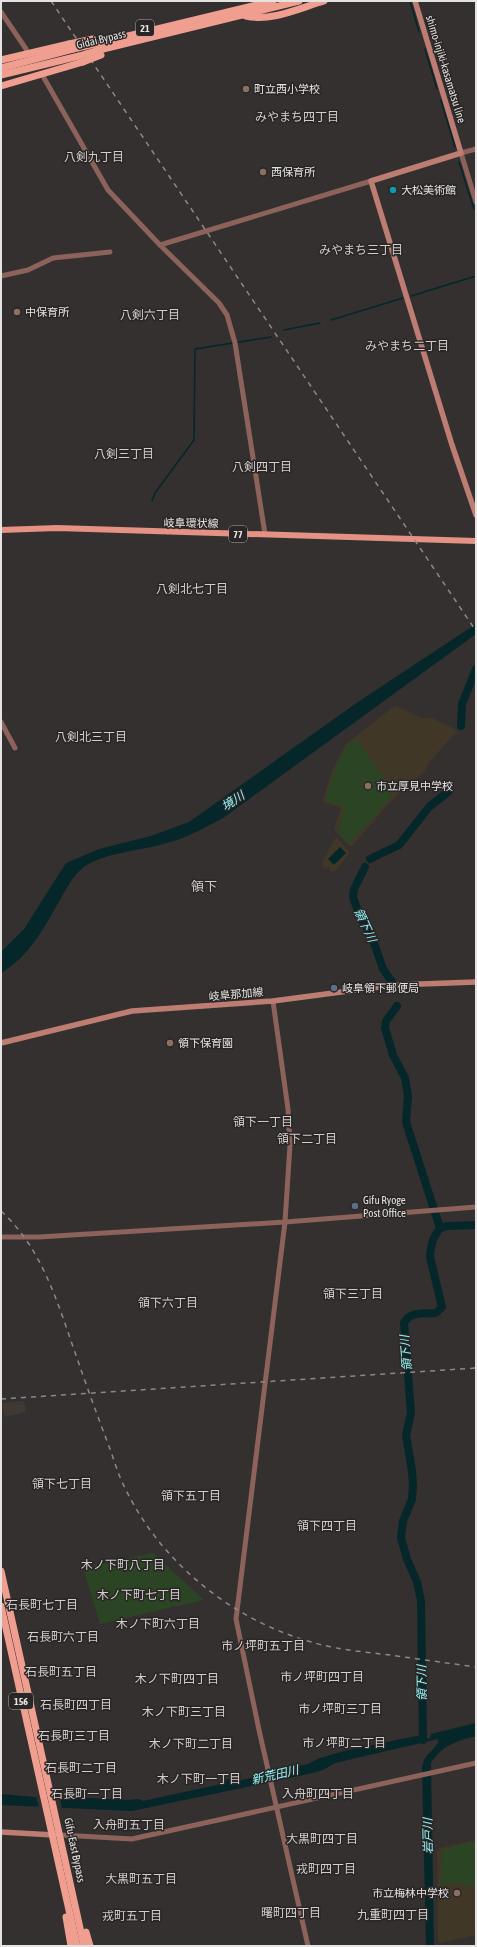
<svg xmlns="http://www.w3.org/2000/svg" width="477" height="1947" font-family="'Asap Condensed','Noto Sans JP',sans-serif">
  <rect width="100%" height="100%" fill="#33302f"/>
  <path fill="#3f3833" d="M24 1401 26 1412 5 1417 2 1403Z"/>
  <g fill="#413727">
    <path d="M396 706 421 718H432L456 730V732L431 760 423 773 393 799 351 847 334 830 341 808 324 803 323 801 332 770 346 744 393 707Z"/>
    <path d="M336 837 349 851V854L336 870 331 872 329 867 324 869 322 861Z"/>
    <path d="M476 1840V1935L441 1943 438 1941 437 1851 439 1848Z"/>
  </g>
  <g fill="#2b4424">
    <path d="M356 738 387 782 384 784 391 795 390 799 349 843 338 832 345 806 325 802C332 779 337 752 356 738Z"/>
    <path d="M153 1553 204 1600 100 1624 83 1568Z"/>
    <path d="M476 1841V1884L467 1886 460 1883 441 1885 443 1849Z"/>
  </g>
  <g fill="#052729">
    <path d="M476 624V634L223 818C206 827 189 837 170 842 143 851 110 851 85 866 74 874 68 886 61 898 45 926 31 955 1 973V952L24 929 66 863 99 849 151 836 189 822 358 702Z"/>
    <path d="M340 847 346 853 334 865 328 859Z"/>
    <path d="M476 1723V1736C457 1741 442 1745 431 1763L434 1946H426L422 1768C423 1756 431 1753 438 1743V1739L335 1763 323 1770 308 1774 132 1811 1 1805V1794L69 1800 72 1797 127 1800 139 1799 143 1801 217 1785 225 1780 232 1778 237 1781 276 1773C292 1780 306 1763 320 1758 354 1747 391 1742 425 1734L426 1739 430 1738 431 1734Z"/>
  </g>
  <path fill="#33302f" d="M36 1796 60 1797 62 1810 39 1808Z"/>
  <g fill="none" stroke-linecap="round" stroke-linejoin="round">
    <g stroke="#052729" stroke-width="1.5">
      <path d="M410 1 419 32"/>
      <path d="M425 49 437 89"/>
      <path d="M441 100 455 147"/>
      <path d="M459 162 474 209"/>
      <path d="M411 296 476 276"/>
      <path d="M331 320 403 298"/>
      <path d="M284 330 320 323"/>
      <path d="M152 501 155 493 194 440 195 349 271 337"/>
    </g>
    <g stroke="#052729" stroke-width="8">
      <path d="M461 726 462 704 476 669"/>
      <path d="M370 859 399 845 429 807 448 792"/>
      <path d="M365 867 354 889 353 897 360 917 371 934 383 969 392 982"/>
      <path d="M397 1006 386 1021 385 1028 393 1055 405 1078 408 1096 406 1122 440 1228C433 1237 430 1245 430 1257L442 1307 436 1313C424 1314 410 1311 404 1323L411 1413 406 1435 412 1471 413 1486 412 1499 403 1521 401 1538 407 1559 417 1582 421 1601 423 1740"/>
      <path d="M440 1228 448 1226 476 1225"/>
      <path d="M268 1777 308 1768"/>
    </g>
    <g stroke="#8c625b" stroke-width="5">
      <path d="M1 12 26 49"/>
      <path d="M44 78 108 190 160 245 219 303 227 315 235 343 265 534"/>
      <path d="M476 149 461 153 476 202"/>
      <path d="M160 245 371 181"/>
      <path d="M1 276 28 270 53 258 110 252"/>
      <path d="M1 722 15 748"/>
      <path d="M273 1001 288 1109 290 1145 285 1222 236 1619 259 1730 308 1946"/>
      <path d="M1 1237H39L285 1222 476 1207"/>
      <path d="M61 1835 132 1839 141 1837 476 1763"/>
    </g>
    <g stroke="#be7d72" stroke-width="5.5">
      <path d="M415 1 461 153 371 181 452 445 476 515"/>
      <path d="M1 1043 132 1011 273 1001 394 985 476 982"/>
      <path d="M1 1832 54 1835"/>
    </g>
    <path stroke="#e59184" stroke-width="6" d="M1 530 57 528 476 541"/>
    <g stroke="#f09e90" stroke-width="7">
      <path d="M246 16C271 22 300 8 324 1"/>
      <path d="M95 44 273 1"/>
      <path d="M99 50 299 1"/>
      <path d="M1 60 69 44"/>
      <path d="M1 68 73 49"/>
      <path d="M1 75 79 56"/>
      <path d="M1 86 83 62"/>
      <path d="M1 1571 84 1946"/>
      <path d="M1 1606 77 1946"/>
      <path d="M66 1917 71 1946"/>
      <path d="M86 1932 90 1946"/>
    </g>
    <g stroke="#8c8988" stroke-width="1.5" stroke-dasharray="5 5" stroke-linecap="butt">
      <path d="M51 1 476 631"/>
      <path d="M1 1211C44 1250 59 1308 78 1361 88 1390 99 1420 110 1449 115 1463 119 1477 126 1490 162 1564 235 1622 315 1643 339 1650 365 1652 390 1655 418 1659 447 1663 476 1667"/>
      <path d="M1 1399 476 1368"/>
    </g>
    <g stroke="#f09e90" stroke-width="7">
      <path d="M69 44 93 39"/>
      <path d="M73 49 95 44"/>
      <path d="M79 56 99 50"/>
      <path d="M83 62 101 55"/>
    </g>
  </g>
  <g fill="#8d6e63" stroke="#292625" stroke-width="1.5">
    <circle cx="246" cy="89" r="4"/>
    <circle cx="263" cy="172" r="4"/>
    <circle cx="17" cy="312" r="4"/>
    <circle cx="368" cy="786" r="4"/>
    <circle cx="170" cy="1043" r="4"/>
    <circle cx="457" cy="1893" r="4"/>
  </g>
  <circle fill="#0f9aa8" stroke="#292625" stroke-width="1.5" cx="393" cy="190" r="4"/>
  <g fill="#5c6f8a" stroke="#292625" stroke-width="1.5">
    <circle cx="334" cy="988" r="4"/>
    <circle cx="355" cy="1206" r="4"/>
  </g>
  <g text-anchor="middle" stroke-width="3" stroke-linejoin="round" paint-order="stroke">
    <g fill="#292625" stroke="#adaaa9" stroke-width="1">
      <rect x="136" y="20" width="18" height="16" rx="3"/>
      <rect x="229" y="526" width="18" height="16" rx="3"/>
      <rect x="9" y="1693" width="24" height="16" rx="3"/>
    </g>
    <g font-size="10" font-weight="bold" fill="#e5e3e2">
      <text x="145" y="32">21</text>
      <text x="238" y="538">77</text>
      <text x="21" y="1705">156</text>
    </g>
    <g font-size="11" fill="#e5e3e2" stroke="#292625">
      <text transform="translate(101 39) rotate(-14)" y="4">Gidai Bypass</text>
      <text transform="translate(446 69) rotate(73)" y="4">shimo-injiki-kasamatsu line</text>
      <text transform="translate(191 523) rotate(1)" y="4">岐阜環状線</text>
      <text transform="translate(236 994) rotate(-5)" y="4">岐阜那加線</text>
      <text transform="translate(75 1850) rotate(78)" y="4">Gifu-East Bypass</text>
    </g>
    <g font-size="11" fill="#e5e3e2" stroke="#292625" text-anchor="start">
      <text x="254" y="93">町立西小学校</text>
      <text x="271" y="176">西保育所</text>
      <text x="401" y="194">大松美術館</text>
      <text x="25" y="316">中保育所</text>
      <text x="376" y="790">市立厚見中学校</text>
      <text x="342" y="992">岐阜領下郵便局</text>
      <text x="178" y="1047">領下保育園</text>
      <text x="363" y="1204">Gifu Ryoge<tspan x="363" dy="13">Post Office</tspan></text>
      <text x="449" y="1897" text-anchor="end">市立梅林中学校</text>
    </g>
    <g font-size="12" fill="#d1cecc" stroke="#292625">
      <text x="297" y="121">みやまち四丁目</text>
      <text x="94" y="161">八剣九丁目</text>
      <text x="361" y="254">みやまち三丁目</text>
      <text x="150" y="319">八剣六丁目</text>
      <text x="407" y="350">みやまち二丁目</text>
      <text x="124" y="458">八剣三丁目</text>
      <text x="262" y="471">八剣四丁目</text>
      <text x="192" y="593">八剣北七丁目</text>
      <text x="91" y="741">八剣北三丁目</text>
      <text x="263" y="1126">領下一丁目</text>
      <text x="307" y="1143">領下二丁目</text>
      <text x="353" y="1298">領下三丁目</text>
      <text x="168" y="1307">領下六丁目</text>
      <text x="62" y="1488">領下七丁目</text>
      <text x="191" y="1500">領下五丁目</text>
      <text x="327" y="1530">領下四丁目</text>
      <text x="123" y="1569">木ノ下町八丁目</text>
      <text x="139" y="1599">木ノ下町七丁目</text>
      <text x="42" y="1609">石長町七丁目</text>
      <text x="158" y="1628">木ノ下町六丁目</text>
      <text x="63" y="1641">石長町六丁目</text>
      <text x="263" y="1650">市ノ坪町五丁目</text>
      <text x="61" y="1676">石長町五丁目</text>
      <text x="322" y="1681">市ノ坪町四丁目</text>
      <text x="177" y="1683">木ノ下町四丁目</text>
      <text x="76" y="1709">石長町四丁目</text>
      <text x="340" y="1713">市ノ坪町三丁目</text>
      <text x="184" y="1716">木ノ下町三丁目</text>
      <text x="74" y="1740">石長町三丁目</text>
      <text x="344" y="1747">市ノ坪町二丁目</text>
      <text x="191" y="1748">木ノ下町二丁目</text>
      <text x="81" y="1772">石長町二丁目</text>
      <text x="199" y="1783">木ノ下町一丁目</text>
      <text x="87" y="1798">石長町一丁目</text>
      <text x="318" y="1798">入舟町四丁目</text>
      <text x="129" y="1829">入舟町五丁目</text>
      <text x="322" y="1843">大黒町四丁目</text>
      <text x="326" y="1873">戎町四丁目</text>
      <text x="141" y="1883">大黒町五丁目</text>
      <text x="291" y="1917">曙町四丁目</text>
      <text x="393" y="1919">九重町四丁目</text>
      <text x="132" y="1920">戎町五丁目</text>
    </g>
    <g font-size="12" font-style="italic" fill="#92f6fa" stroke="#292625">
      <text transform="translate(233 801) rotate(-33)" y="4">境川</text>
      <text transform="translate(365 925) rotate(65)" y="4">領下川</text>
      <text transform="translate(406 1353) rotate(-95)" y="4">領下川</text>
      <text transform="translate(422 1683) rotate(-91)" y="4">領下川</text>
      <text transform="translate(275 1775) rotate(-13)" y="4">新荒田川</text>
      <text transform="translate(428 1836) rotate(-91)" y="4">岩戸川</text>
    </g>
    <g font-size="13" fill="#d1cecc" stroke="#292625">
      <text x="204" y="891">領下</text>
    </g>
  </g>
  <rect width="477" height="1947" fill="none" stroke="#e5e3e2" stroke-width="4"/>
</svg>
